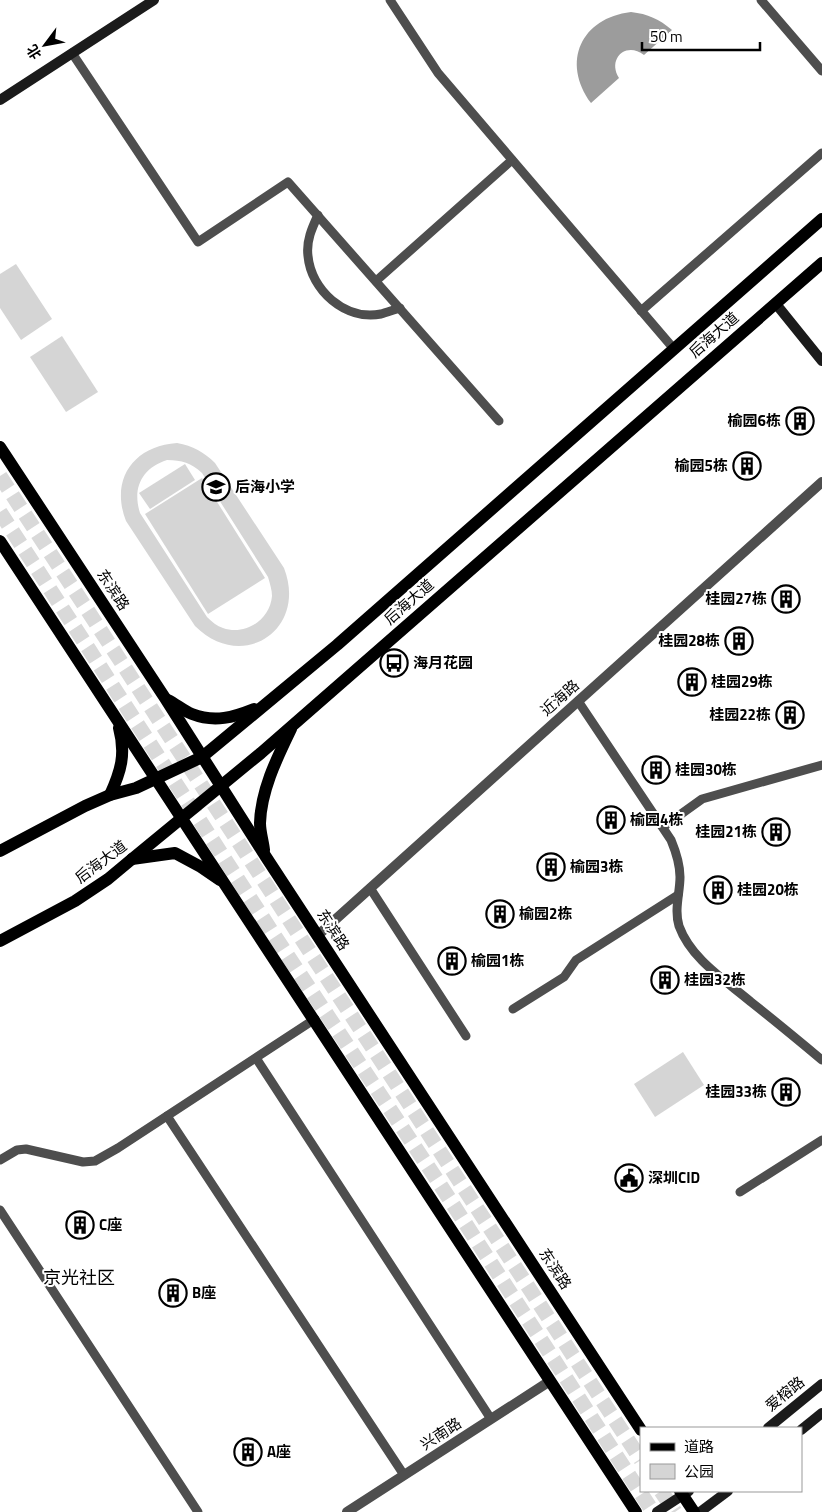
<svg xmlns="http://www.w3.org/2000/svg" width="822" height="1512" font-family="'Titillium Web','Noto Sans SC',sans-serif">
  <rect width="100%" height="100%" fill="#fff"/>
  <g fill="#d5d5d5" fill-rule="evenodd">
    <path d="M16 264 52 319 21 340 0 308V274Z"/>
    <path d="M62 336 98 392 66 412 30 357Z"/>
    <path d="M177 443C193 446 204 452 215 463L284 568C308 630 242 673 195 626L126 521C110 480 133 446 177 443ZM167 460C182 460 191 463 202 473L268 577C270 584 272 590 272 596 270 620 245 636 223 628 217 626 212 622 207 617L140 513C132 488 142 468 167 460Z"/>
    <path d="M185 464 195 480 150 509 139 493Z"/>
    <path d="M202 478 265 578 208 614 145 514Z"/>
    <path d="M683 1052 704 1085 655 1117 634 1084Z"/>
  </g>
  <path fill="#9c9c9c" d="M631 12C648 14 659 19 672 30L644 55C626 41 607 59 619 78L591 103C561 62 581 18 631 12Z"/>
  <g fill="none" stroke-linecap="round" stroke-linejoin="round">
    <g stroke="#d9d9d9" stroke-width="15" stroke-dasharray="15 8" stroke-linecap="butt">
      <path d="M0 476 641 1460"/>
      <path d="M0 512 274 935 439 1183 653 1512"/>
      <path d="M661 1491 675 1512"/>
    </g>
    <g stroke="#4e4e4e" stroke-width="9">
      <path d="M390 0 438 73 674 349"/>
      <path d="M761 0 822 71"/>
      <path d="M72 53 198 242 288 182 499 421"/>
      <path d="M318 215C312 228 306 241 308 256 311 290 345 321 381 314 387 312 394 310 400 308"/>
      <path d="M376 281 512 160"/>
      <path d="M641 311 822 153"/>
      <path d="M578 701 671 840C676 852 680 864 680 877 680 893 674 909 679 926 691 959 725 980 751 1002 775 1021 798 1040 822 1060"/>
      <path d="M663 827 702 799 822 765"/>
      <path d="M370 888 466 1036"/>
      <path d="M513 1009 564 977 576 960 678 895"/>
      <path d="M256 1058 491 1419"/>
      <path d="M167 1116 404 1475"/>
      <path d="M0 1160 17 1150 26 1149 83 1162 95 1161 118 1148 315 1019"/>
      <path d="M740 1192 822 1140"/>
      <path d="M0 1210 198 1512"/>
    </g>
    <g stroke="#4e4e4e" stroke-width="10">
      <path d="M317 936 822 482"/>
      <path d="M347 1512 550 1381"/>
    </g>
    <g stroke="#1b1b1b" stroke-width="10">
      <path d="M0 100 154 0"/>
      <path d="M776 304 822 361"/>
      <path d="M768 1428 822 1384"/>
      <path d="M801 1430 822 1413"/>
      <path d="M657 1512 689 1491"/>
      <path d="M700 1512 728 1491"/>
    </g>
    <g stroke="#000" stroke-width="12">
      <path d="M0 447 165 698 266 857 641 1430"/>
      <path d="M0 541 636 1512"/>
      <path d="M168 700C176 704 184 711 192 714 215 723 234 717 254 709"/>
      <path d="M110 795C121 771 126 754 119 728"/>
      <path d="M264 850C263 841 260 832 260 823 261 790 277 758 291 729"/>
      <path d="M0 851 85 806 110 795 136 788 202 757 337 645 822 219"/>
      <path d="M132 859 175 853 201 867 220 880"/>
      <path d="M0 941 75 901 108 879 132 859 261 753 822 263"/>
      <path d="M680 1491 694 1512"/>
    </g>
  </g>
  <defs>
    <g id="building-ring" transform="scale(1.4375)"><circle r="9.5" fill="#fff" stroke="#000" stroke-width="1.5"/><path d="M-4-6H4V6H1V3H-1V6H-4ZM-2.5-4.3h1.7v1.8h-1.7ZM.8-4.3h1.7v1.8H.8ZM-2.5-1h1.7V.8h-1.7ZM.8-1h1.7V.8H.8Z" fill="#000"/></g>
    <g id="school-ring" transform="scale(1.4375)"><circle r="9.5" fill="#fff" stroke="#000" stroke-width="1.5"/><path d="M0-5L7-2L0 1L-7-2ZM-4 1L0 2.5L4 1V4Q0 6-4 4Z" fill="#000"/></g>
    <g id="bus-ring" transform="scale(1.4375)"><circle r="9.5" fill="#fff" stroke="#000" stroke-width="1.5"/><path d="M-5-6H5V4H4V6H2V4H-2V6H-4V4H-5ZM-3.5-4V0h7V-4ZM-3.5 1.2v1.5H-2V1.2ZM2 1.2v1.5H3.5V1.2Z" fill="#000"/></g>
    <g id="civic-ring" transform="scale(1.4375)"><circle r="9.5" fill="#fff" stroke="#000" stroke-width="1.5"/><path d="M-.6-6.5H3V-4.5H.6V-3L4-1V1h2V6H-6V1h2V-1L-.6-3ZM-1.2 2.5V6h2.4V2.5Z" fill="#000"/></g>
  </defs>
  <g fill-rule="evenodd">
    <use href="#building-ring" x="800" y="421"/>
    <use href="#building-ring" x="747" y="466"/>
    <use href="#school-ring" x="216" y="487"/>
    <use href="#building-ring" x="786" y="599"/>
    <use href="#building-ring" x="739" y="641"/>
    <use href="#bus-ring" x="394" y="663"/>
    <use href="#building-ring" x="692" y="682"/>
    <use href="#building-ring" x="790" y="715"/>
    <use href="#building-ring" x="656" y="770"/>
    <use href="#building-ring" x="611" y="820"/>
    <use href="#building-ring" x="776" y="832"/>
    <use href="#building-ring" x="551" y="867"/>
    <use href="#building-ring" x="718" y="890"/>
    <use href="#building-ring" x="500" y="914"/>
    <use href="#building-ring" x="452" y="961"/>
    <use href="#building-ring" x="665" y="980"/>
    <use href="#building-ring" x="786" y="1092"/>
    <use href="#civic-ring" x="629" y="1178"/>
    <use href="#building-ring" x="80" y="1225"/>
    <use href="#building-ring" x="173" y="1293"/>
    <use href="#building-ring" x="248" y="1452"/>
  </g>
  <g text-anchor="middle" stroke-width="4" stroke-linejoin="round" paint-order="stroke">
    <g font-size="15" fill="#000" stroke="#fff">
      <text transform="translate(714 335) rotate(-41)" y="5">后海大道</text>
      <text transform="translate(113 590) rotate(57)" y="5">东滨路</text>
      <text transform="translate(409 602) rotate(-41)" y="5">后海大道</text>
      <text transform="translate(560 698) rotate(-42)" y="5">近海路</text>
      <text transform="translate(101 862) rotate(-37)" y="5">后海大道</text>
      <text transform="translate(333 930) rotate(57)" y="5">东滨路</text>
      <text transform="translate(555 1269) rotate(57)" y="5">东滨路</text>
      <text transform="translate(785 1394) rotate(-39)" y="5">爱榕路</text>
      <text transform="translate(441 1434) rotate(-33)" y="5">兴南路</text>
    </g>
    <g font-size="15" font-weight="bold" fill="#000" stroke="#fff" text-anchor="start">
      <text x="781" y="426" text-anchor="end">榆园6栋</text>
      <text x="728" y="471" text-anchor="end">榆园5栋</text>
      <text x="235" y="492">后海小学</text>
      <text x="767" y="604" text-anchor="end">桂园27栋</text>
      <text x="720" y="646" text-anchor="end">桂园28栋</text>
      <text x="413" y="668">海月花园</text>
      <text x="711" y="687">桂园29栋</text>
      <text x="771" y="720" text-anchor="end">桂园22栋</text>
      <text x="675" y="775">桂园30栋</text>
      <text x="630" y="825">榆园4栋</text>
      <text x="757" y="837" text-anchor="end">桂园21栋</text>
      <text x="570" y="872">榆园3栋</text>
      <text x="737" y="895">桂园20栋</text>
      <text x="519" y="919">榆园2栋</text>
      <text x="471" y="966">榆园1栋</text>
      <text x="684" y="985">桂园32栋</text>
      <text x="767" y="1097" text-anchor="end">桂园33栋</text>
      <text x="648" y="1183">深圳CID</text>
      <text x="99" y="1230">C座</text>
      <text x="192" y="1298">B座</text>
      <text x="267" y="1457">A座</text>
    </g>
    <g font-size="18" fill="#000" stroke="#fff">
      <text x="79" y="1284">京光社区</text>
    </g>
  </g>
  <rect x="640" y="1427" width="162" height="65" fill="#ffffff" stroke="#999999"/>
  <rect x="650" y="1443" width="25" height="8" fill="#000000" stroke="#999999"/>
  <text x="684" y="1452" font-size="15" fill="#000000">道路</text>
  <rect x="650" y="1464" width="25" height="15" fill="#d5d5d5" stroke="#999999"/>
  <text x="684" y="1477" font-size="15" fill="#000000">公园</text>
  <g transform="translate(45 45) rotate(238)" stroke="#ffffff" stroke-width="4" paint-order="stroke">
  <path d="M0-4L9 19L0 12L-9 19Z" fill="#000000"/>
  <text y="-8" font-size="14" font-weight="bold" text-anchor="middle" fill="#000000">北</text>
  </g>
  <path d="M642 42v8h118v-8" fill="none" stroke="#000000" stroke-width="2.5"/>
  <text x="650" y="42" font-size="15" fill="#000000" stroke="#ffffff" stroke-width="4" paint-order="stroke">50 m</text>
</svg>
